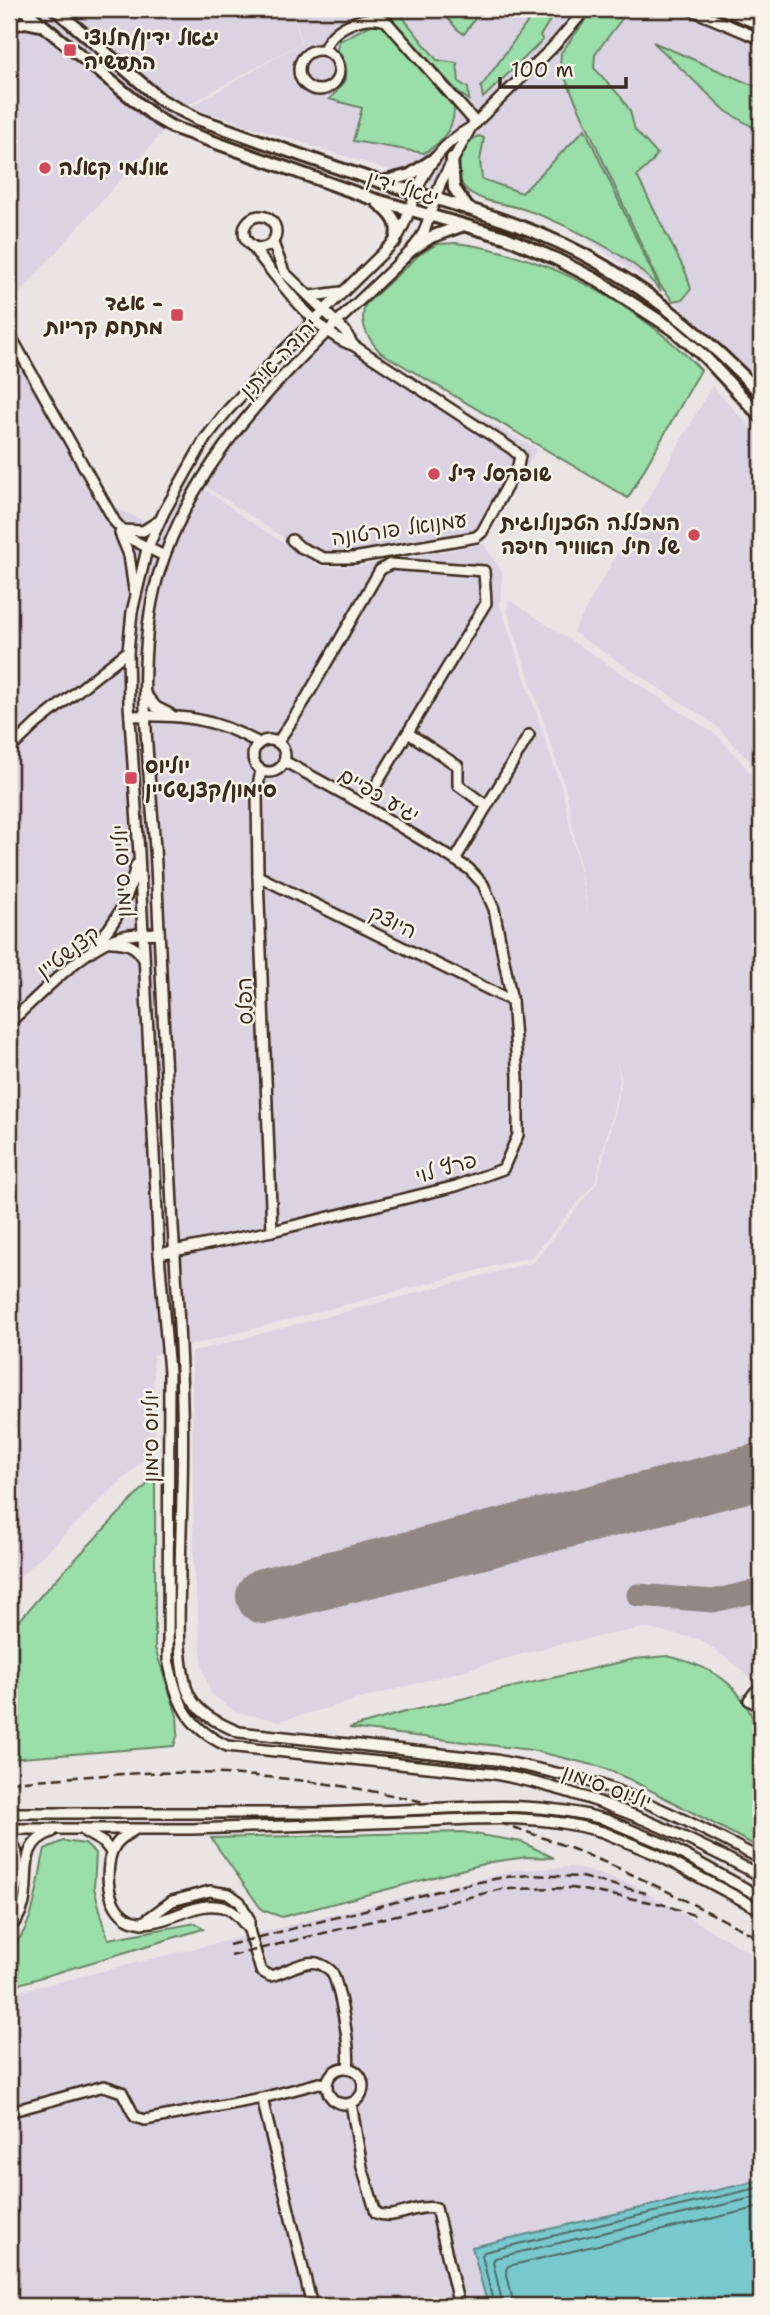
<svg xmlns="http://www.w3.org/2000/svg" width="770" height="2315" font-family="'Shantell Sans','Playpen Sans Hebrew',sans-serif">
  <rect width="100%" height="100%" fill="#eae4e5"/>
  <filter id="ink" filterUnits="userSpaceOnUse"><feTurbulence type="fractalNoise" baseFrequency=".0143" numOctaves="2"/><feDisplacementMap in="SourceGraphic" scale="14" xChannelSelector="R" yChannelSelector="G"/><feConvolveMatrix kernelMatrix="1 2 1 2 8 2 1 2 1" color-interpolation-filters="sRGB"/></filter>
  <g filter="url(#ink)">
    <g fill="#dbd2e2">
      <path d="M9 9H293L300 43 187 105 9 305Z"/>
      <path d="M294 9H761V383L671 298 563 222 404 175 191 107 301 43Z"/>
      <path d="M331 335 537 449 485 541 361 563H321L204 485 241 427Z"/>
      <path d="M9 345 35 391 75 445 114 507 147 522 152 518 180 472 248 520 321 567 361 566 483 544 502 571 500 605 563 793 592 933 567 794 507 610 509 600 718 736 761 785V1688L735 1664 699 1639 644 1628 559 1644 280 1721 236 1712 211 1693 203 1669 194 1574 192 1352 534 1262 597 1183 622 1081 616 1056 620 1081 595 1182 533 1256 153 1355 155 1449 9 1587Z"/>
      <path d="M712 386 761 439V773L714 724 573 632Z"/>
      <path d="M573 1867 632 1884 755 1956 761 1967V2180L473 2247 488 2306H9V1994L515 1870Z"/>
    </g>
    <g fill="#9adeaa" stroke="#6a8464" stroke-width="2">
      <path d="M382 9H413V14L401 15 437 60 457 63 459 82 468 88 469 100 459 93Z"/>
      <path d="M445 9H482L464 34 457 29 443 13Z"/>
      <path d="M537 9H557L540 36 543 40 483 98 481 87Z"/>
      <path d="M594 9H636L625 15 601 46 595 55 594 68 621 97 630 111 635 130 657 154 652 162 637 176 686 273 691 289 683 299 673 301 660 285 560 67 561 53Z"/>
      <path d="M373 24 382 25C394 38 449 92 453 104 458 124 441 144 424 153L353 141 362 108 329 99C348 83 353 69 337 50L339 41Z"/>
      <path d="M653 42 761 89V132L726 111Z"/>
      <path d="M585 129 661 291C654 283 646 275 638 268 612 247 555 219 523 209 505 203 482 203 467 190 451 176 459 143 479 136L484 138 480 161 482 179 522 193Z"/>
      <path d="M456 243C547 254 637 304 701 370L628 498 380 352C367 337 359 324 365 305L419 255 437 244Z"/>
      <path d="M155 1476V1648L177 1716 178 1733 174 1746 9 1759V1624L21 1619 42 1594Z"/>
      <path d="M667 1656C719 1668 746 1688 761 1741V1846H756L631 1780 601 1767 531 1750 349 1728 405 1712 634 1659Z"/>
      <path d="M462 1832 522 1842 554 1858 527 1857 491 1862 282 1917 262 1910 211 1838Z"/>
      <path d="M63 1841 85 1844 96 1854 94 1888 108 1939 196 1923 203 1929 9 1987V1949C36 1929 37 1880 45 1849Z"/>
    </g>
    <path fill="#77c9ce" stroke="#5f8988" stroke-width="2" d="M761 2180V2306H488L472 2247Z"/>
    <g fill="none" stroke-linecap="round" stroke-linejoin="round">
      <g stroke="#536a64" stroke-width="2">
        <path d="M494 2306 482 2255 484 2252 761 2187"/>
        <path d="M503 2306 493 2262 495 2258 761 2196"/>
        <path d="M514 2306 506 2270 508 2266 761 2207"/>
      </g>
      <path stroke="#928782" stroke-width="23" d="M638 1595 713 1601 761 1590"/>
      <path stroke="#928782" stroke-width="56" d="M264 1596 761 1471"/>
      <g stroke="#3b2a1e" stroke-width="14">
        <g id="minor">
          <path d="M586 9 552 48 470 128C443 143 426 166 415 195 409 211 405 227 395 241L274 360 227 411 205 439 164 512 147 549 132 612 128 651 129 704 139 853 159 1254 169 1372 168 1659C177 1702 185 1726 227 1746L495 1774C592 1792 674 1830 761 1876"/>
          <path d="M689 9 761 39"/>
          <path d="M722 9 761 25"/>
          <path d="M9 20 20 9"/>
          <circle cx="319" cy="70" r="20"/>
          <path d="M324 50C331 28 364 13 386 21L476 123"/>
          <path d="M470 129 441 182 424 232 413 249C315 346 199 438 158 576 132 667 151 771 156 865 162 985 167 1106 173 1227 177 1286 181 1345 182 1405 184 1461 181 1518 180 1574 179 1611 177 1651 186 1687 193 1711 217 1723 239 1732L496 1760C531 1767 566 1774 601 1785 656 1804 709 1832 761 1859"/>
          <circle cx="260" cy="232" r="16"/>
          <path d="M273 243 284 272 345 331 353 345"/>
          <path d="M251 245C273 273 319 337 353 345L512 449 520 456 518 466 482 532 476 537 353 558H324L300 547 292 540"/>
          <path d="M311 296 341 292"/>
          <path d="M9 333 115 522 131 539 164 556"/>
          <path d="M121 530 143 531 157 522"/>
          <path d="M120 533 129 555 134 590"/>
          <path d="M146 695 156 707 170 714"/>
          <path d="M130 716C182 715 212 717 259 743"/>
          <path d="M408 733 458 766V785L487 806"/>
          <circle cx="269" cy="756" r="16"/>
          <path d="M278 742 304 702 380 570 390 564 484 571 486 603 364 805"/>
          <path d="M9 750 36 724 128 651"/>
          <path d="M261 770 257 792 258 876 272 1231"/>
          <path d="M455 860 529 735"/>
          <path d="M258 876 512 1001"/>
          <path d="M111 942C125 942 136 945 143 958"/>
          <path d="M93 947C117 923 129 897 136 865"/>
          <path d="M9 1023C38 997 80 951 116 938 129 933 145 934 159 933"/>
          <path d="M159 1254 272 1231 456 1186 503 1169 518 1135V1077L512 1001 494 909 483 884 469 869 455 860 364 805 284 761"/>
          <path d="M761 1688 755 1692 749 1700 761 1707"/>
          <path d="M9 1813H320L403 1810"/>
          <path d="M607 1820 664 1844 761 1897"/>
          <path d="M9 1829H192L403 1822"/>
          <path d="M133 1831C118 1839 111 1847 109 1864 105 1894 116 1927 152 1922 176 1919 200 1899 226 1908 235 1911 243 1922 249 1930"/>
          <path d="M85 1832 104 1843 111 1852"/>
          <path d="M603 1832 658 1855 761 1910"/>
          <path d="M9 1838C23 1854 20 1889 9 1906"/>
          <path d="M142 1923 172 1901 210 1891 229 1894 240 1902 249 1919V1930L261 1971 270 1976C284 1973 303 1960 317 1963 321 1964 328 1968 331 1971 340 1985 351 2051 348 2068"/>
          <path d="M9 1928C44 1897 6 1848 52 1832"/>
          <circle cx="345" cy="2086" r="18"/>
          <path d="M262 2098 312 2306"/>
          <path d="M351 2103 362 2167 376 2213C396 2221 414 2204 436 2208L459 2306"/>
          <path d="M9 2112 104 2086 122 2092 135 2117 145 2120 262 2098 319 2083 327 2084"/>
        </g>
      </g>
      <g stroke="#3b2a1e" stroke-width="16">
        <g id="major">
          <path d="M23 9 155 117 172 127 373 199 505 237 556 259 595 279 674 330 706 358 761 417"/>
          <path d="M55 9 161 100 198 119C258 140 318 162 378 181 456 206 535 224 606 267 665 302 714 345 761 394"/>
          <path d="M9 26 26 22 40 25"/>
          <path d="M452 158 454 188 467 207"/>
          <path d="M386 181 410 175 434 159"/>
          <path d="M378 203C392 214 401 224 395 241"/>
          <path d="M413 249 431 237 461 226"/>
        </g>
      </g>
      <use href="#minor" stroke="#f7f3e8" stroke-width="9"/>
      <use href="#major" stroke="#f7f3e8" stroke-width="10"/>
      <g stroke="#3b2a1e" stroke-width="2.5" stroke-dasharray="10 5" stroke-linecap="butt">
        <path d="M9 1782C70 1778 132 1771 194 1773 324 1776 454 1801 575 1850 639 1875 700 1908 761 1939"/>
        <path d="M229 1945 454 1887 505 1877 529 1875 581 1877 646 1893"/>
        <path d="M231 1956 502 1889 572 1888 662 1904 699 1917"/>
      </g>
      <g stroke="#3b2a1e" stroke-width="14" stroke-linecap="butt">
        <g id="minor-bridge">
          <path d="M403 1810C472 1807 540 1800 607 1820"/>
          <path d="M403 1822C471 1819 537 1812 603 1832"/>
        </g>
      </g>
      <use href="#minor-bridge" stroke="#f7f3e8" stroke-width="9"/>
    </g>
  </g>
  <g fill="#d1495b" stroke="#f7f3e8" stroke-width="2.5">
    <rect x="63" y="43" width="14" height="14" rx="3.5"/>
    <circle cx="45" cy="168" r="7"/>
    <rect x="170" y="308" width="14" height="14" rx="3.5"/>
    <circle cx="434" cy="474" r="7"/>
    <circle cx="694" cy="535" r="7"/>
    <rect x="124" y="771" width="14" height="14" rx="3.5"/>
  </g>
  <g text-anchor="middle" stroke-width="5" stroke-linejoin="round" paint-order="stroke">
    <g font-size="21" font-weight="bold" fill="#3b2a1e" stroke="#f7f3e8" text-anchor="start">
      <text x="84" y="45">יגאל ידין/חלוצי<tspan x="84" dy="24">התעשיה</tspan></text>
      <text x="59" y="175">אולמי קאלה</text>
      <text x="163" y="310" text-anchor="end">אגד -<tspan x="163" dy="24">מתחם קריות</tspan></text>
      <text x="448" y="481">שופרסל דיל</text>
      <text x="680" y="530" text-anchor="end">המכללה הטכנולוגית<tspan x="680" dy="24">של חיל האוויר חיפה</tspan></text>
      <text x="145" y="773">יוליוס<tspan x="145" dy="24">סימון/קצנשטיין</tspan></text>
    </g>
    <g font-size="21" fill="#3b2a1e" stroke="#f7f3e8">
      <text transform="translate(403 188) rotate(17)" y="7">יגאל ידין</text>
      <text transform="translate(279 358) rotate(-46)" y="7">יהודה איתין</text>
      <text transform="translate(399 529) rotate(-8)" y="7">עמנואל פורטונה</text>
      <text transform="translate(379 795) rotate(30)" y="7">יגיע כפיים</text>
      <text transform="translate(122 871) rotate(-93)" y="7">יוליוס סימון</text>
      <text transform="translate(393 922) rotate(26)" y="7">היוצק</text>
      <text transform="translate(68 952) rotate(-37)" y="7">קצנשטיין</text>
      <text transform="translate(245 1001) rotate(-92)" y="7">הפלס</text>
      <text transform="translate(446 1168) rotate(-16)" y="7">פרץ לוי</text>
      <text transform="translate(151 1436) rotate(-90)" y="7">יוליוס סימון</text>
      <text transform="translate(607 1787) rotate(20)" y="7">יוליוס סימון</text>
    </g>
  </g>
  <rect width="770" height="2315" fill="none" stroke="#f7f3e8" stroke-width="35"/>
  <rect x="18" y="18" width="735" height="2280" fill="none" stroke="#3b2a1e" stroke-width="2.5" filter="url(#ink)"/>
  <path d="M500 77v10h126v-10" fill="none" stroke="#3b2a1e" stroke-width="3.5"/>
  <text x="511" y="77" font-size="21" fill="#3b2a1e" stroke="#f7f3e8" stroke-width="5" paint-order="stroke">100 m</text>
</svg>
